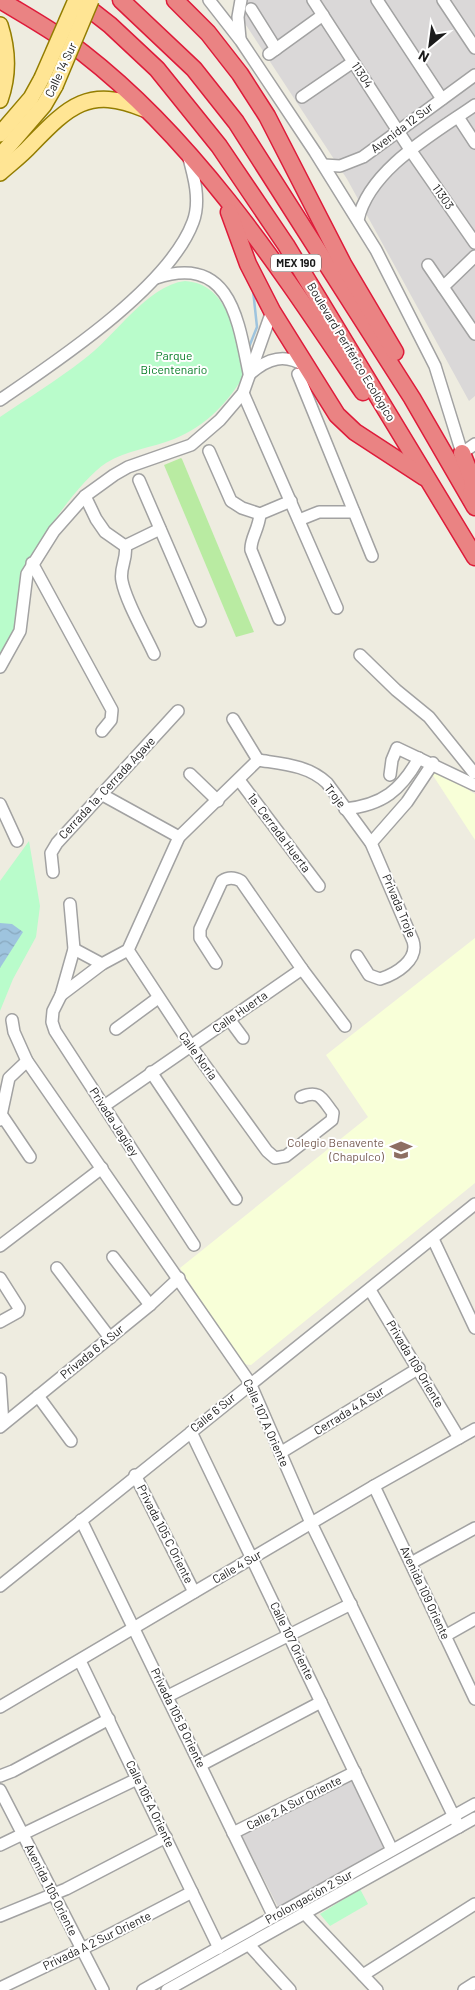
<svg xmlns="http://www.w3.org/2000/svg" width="475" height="1990" font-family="Barlow,sans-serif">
  <defs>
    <pattern id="water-waves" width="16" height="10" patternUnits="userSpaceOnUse" patternTransform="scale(1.25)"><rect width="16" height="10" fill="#9ec4de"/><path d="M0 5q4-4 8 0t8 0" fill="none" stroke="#88a8be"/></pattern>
  </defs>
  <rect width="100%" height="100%" fill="#eeece0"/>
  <g fill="#dad8d8">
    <path d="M247 0H475V396L469 401 347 179 240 16Z"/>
    <path d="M353 1777 384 1848 278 1907 240 1832Z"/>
  </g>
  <g fill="#f8ffd8">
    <path d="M440 772 475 794V840L432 774Z"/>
    <path d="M475 938V1183L251 1365 242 1364 180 1268 368 1117 326 1055Z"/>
  </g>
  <path fill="#b9eba2" d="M181 458 182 459 254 632 236 637 164 465Z"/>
  <g fill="#b9fccb">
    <path d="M185 281C230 284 235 337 245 373 230 401 205 427 174 439 152 448 127 450 106 463 79 481 34 544 25 576 20 594 23 614 19 633 16 642 6 653 0 661V417C28 398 56 381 83 360 114 338 147 285 185 281Z"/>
    <path d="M29 841 40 906 36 937 13 979 0 1011V881Z"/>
    <path d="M360 1889 368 1904 330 1926 320 1914Z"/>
  </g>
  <path fill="url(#water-waves)" d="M0 923 12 924 23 932 0 968Z"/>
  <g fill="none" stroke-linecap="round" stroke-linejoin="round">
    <path stroke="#9ec4de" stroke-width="2.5" d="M249 347 257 327 253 290"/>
    <g stroke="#a2a2a2" stroke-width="14">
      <g id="minor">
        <path d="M209 0 241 41 315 152 376 250 435 366 462 453 475 444"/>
        <path d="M313 0 411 151 475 243"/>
        <path d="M377 0 442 99"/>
        <path d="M443 0 475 48"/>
        <path d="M251 9 276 49"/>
        <path d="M240 39 238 17 241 0"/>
        <path d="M269 54 323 15"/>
        <path d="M302 97 353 62"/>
        <path d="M458 117 475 143"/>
        <path d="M324 165 340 166 363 157 475 75"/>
        <path d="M358 220C369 169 435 133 475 105"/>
        <path d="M428 265 475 334"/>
        <path d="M156 278C230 254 238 319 249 373"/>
        <path d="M443 287 475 256"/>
        <path d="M251 373C268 358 285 353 305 366"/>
        <path d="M298 374 372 556"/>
        <path d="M243 393 337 608"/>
        <path d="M0 400C57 361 169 287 193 222 201 201 194 176 188 155"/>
        <path d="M209 451 231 501 242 508 260 514 291 501"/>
        <path d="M139 480 200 621"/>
        <path d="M85 496 96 519 105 532 125 546C128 558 119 568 122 581 126 602 145 634 154 654"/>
        <path d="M260 514C259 529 250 539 251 550L279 619"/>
        <path d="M299 520 319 512H354"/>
        <path d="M125 546 160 529"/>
        <path d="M32 563 112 710 111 720 102 731"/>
        <path d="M360 655 396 690 429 717 474 773"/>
        <path d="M0 667 20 631 27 574 54 531 85 496 114 475 128 467 191 445 220 420 243 393 272 311"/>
        <path d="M233 719 258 760"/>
        <path d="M258 760C283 764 308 765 327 783L371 843 413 941C419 960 396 974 380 979L369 975 357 956"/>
        <path d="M190 774 218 801"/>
        <path d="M390 775 392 760 397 748 475 785"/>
        <path d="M239 780 319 886"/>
        <path d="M101 794 179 837"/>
        <path d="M0 804 17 841"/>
        <path d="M345 809C383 805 401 790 419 758"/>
        <path d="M371 843 407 802 433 763"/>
        <path d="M53 872 51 853 57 843 178 711"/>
        <path d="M70 904 74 949 61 995 53 1011 52 1022 55 1031 194 1245"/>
        <path d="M74 949 102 964"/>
        <path d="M128 950 191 1046 267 1151 275 1158 286 1156 332 1120 333 1113C322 1099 320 1089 301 1097"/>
        <path d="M216 963 200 938V929L222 881C228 877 234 877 241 881L302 969 345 1026"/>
        <path d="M61 995 102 964 128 950 179 837 258 760"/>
        <path d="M229 1019 243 1038"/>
        <path d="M12 1020 14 1032 27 1061 250 1383 311 1523 459 1827"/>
        <path d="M116 1029 158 998"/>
        <path d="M151 1072 236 1199"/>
        <path d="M104 1106 302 969"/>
        <path d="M1 1114 30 1157"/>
        <path d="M0 1120 9 1078 27 1061"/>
        <path d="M433 1239 475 1328"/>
        <path d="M0 1246 102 1168"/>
        <path d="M113 1257 150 1305"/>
        <path d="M57 1268 110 1338"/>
        <path d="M0 1278 19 1308 18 1312 0 1322"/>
        <path d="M370 1290 459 1438"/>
        <path d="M0 1379 3 1424"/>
        <path d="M38 1396 71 1441"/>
        <path d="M0 1427 150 1305 179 1278"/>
        <path d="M191 1432 392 1850"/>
        <path d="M280 1453 419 1368"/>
        <path d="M135 1475 194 1592"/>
        <path d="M374 1486 475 1699"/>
        <path d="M81 1520 274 1917"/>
        <path d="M411 1563 475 1528"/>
        <path d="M0 1586 475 1204"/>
        <path d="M445 1636 475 1619"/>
        <path d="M80 1661 219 1948"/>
        <path d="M168 1696 351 1604"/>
        <path d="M0 1707 374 1486 475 1429"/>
        <path d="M201 1765 321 1702"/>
        <path d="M0 1776 13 1771 109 1719"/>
        <path d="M0 1790 103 1990"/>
        <path d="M233 1833 355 1772"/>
        <path d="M0 1845 137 1779"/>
        <path d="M305 1914 377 1990"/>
        <path d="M0 1916 66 1889 166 1837"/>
        <path d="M249 1945 290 1990"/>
        <path d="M363 1975 475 1904"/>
        <path d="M0 1988 92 1944 192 1892"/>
        <path d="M143 1990 475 1804"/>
        <path d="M167 1990 475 1818"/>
        <path d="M464 1990 475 1983"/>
      </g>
    </g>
    <g stroke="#937d00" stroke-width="18">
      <g id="major">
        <path d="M0 25C8 50 9 75 0 100"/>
        <path d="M0 134 31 98 42 78"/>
        <path d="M0 156 44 105 55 86"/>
        <path d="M0 173C10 164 22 155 31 145 69 106 89 86 144 109"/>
      </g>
    </g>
    <g stroke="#de1b3a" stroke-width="19">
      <g id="highway">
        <path d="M0 0C28 17 57 33 83 53 199 143 282 272 363 392"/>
        <path d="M78 0 110 25 157 69 219 146 286 245 475 557"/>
        <path d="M121 0 194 69 236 122 412 398 475 507"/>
        <path d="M175 0 208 33 240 74 267 116 343 264 395 352"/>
        <path d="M229 212 248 264 272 311 337 415 355 432 424 477"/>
        <path d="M462 453 473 481 471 499"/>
      </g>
    </g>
    <use href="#minor" stroke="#fff" stroke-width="11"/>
    <use href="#major" stroke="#ffe594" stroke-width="15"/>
    <use href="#highway" stroke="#ea8383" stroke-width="16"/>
    <g stroke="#937d00" stroke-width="18" stroke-linecap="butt">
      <g id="major-bridge">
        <path d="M42 78 76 0"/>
        <path d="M55 86 91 0"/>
      </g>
    </g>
    <use href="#major-bridge" stroke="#ffe594" stroke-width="15"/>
  </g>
  <defs>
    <g id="school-bare" transform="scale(1.725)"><path d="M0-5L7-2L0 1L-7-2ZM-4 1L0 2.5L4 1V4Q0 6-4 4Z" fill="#8d6e63" stroke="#fff" stroke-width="2.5" paint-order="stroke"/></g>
  </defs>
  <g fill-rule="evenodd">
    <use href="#school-bare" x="401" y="1150"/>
  </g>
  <g text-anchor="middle" stroke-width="4" stroke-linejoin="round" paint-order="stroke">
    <rect fill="#fff" stroke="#5f5f5f" stroke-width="1" x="271" y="254.5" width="50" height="17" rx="4"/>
    <g font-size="11" font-weight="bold" fill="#1b1b1b">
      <text x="296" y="267">MEX 190</text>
    </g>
    <g font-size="12" fill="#1b1b1b" stroke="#fff">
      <text transform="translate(61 70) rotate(-65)" y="4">Calle 14 Sur</text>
      <text transform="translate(362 75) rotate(57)" y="4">11304</text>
      <text transform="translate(402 128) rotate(-37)" y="4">Avenida 12 Sur</text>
      <text transform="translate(443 197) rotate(55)" y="4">11303</text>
      <text transform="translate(351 352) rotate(59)" y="4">Boulevard Periférico Ecológico</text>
      <text transform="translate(107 788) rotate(-47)" y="4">Cerrada 1a. Cerrada Agave</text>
      <text transform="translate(335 796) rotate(53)" y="4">Troje</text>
      <text transform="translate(279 833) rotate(53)" y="4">1a. Cerrada Huerta</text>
      <text transform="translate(399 906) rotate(67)" y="4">Privada Troje</text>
      <text transform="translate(240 1012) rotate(-35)" y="4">Calle Huerta</text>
      <text transform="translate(198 1056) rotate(54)" y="4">Calle Noria</text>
      <text transform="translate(114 1122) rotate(57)" y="4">Privada Jagüey</text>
      <text transform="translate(92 1352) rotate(-39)" y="4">Privada 6 A Sur</text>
      <text transform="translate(415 1364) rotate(59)" y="4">Privada 109 Oriente</text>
      <text transform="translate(349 1411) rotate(-32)" y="4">Cerrada 4 A Sur</text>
      <text transform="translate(213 1413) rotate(-39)" y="4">Calle 6 Sur</text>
      <text transform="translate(266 1423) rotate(66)" y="4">Calle 107 A Oriente</text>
      <text transform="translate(165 1534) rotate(63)" y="4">Privada 105 C Oriente</text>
      <text transform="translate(237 1567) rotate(-30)" y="4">Calle 4 Sur</text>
      <text transform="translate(425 1593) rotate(65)" y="4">Avenida 109 Oriente</text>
      <text transform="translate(292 1641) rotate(64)" y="4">Calle 107 Oriente</text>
      <text transform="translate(178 1718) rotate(64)" y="4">Privada 105 B Oriente</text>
      <text transform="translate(294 1803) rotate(-27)" y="4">Calle 2 A Sur Oriente</text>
      <text transform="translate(150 1804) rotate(64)" y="4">Calle 105 A Oriente</text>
      <text transform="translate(51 1890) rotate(63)" y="4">Avenida 105 Oriente</text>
      <text transform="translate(309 1897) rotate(-29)" y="4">Prolongación 2 Sur</text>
      <text transform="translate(97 1941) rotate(-26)" y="4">Privada A 2 Sur Oriente</text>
    </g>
    <g font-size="12" fill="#067d26" stroke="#fff">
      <text x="174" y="360">Parque<tspan x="174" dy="14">Bicentenario</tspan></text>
    </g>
    <g font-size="12" fill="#785e54" stroke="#fff" text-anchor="end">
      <text x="384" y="1147">Colegio Benavente<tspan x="384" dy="14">(Chapulco)</tspan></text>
    </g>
  </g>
  <g transform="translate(430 45) rotate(209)" stroke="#ffffff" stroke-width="4" paint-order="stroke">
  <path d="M0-4L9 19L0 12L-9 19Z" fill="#1b1b1b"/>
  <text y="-8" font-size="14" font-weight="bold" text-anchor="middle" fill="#1b1b1b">N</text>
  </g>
</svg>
